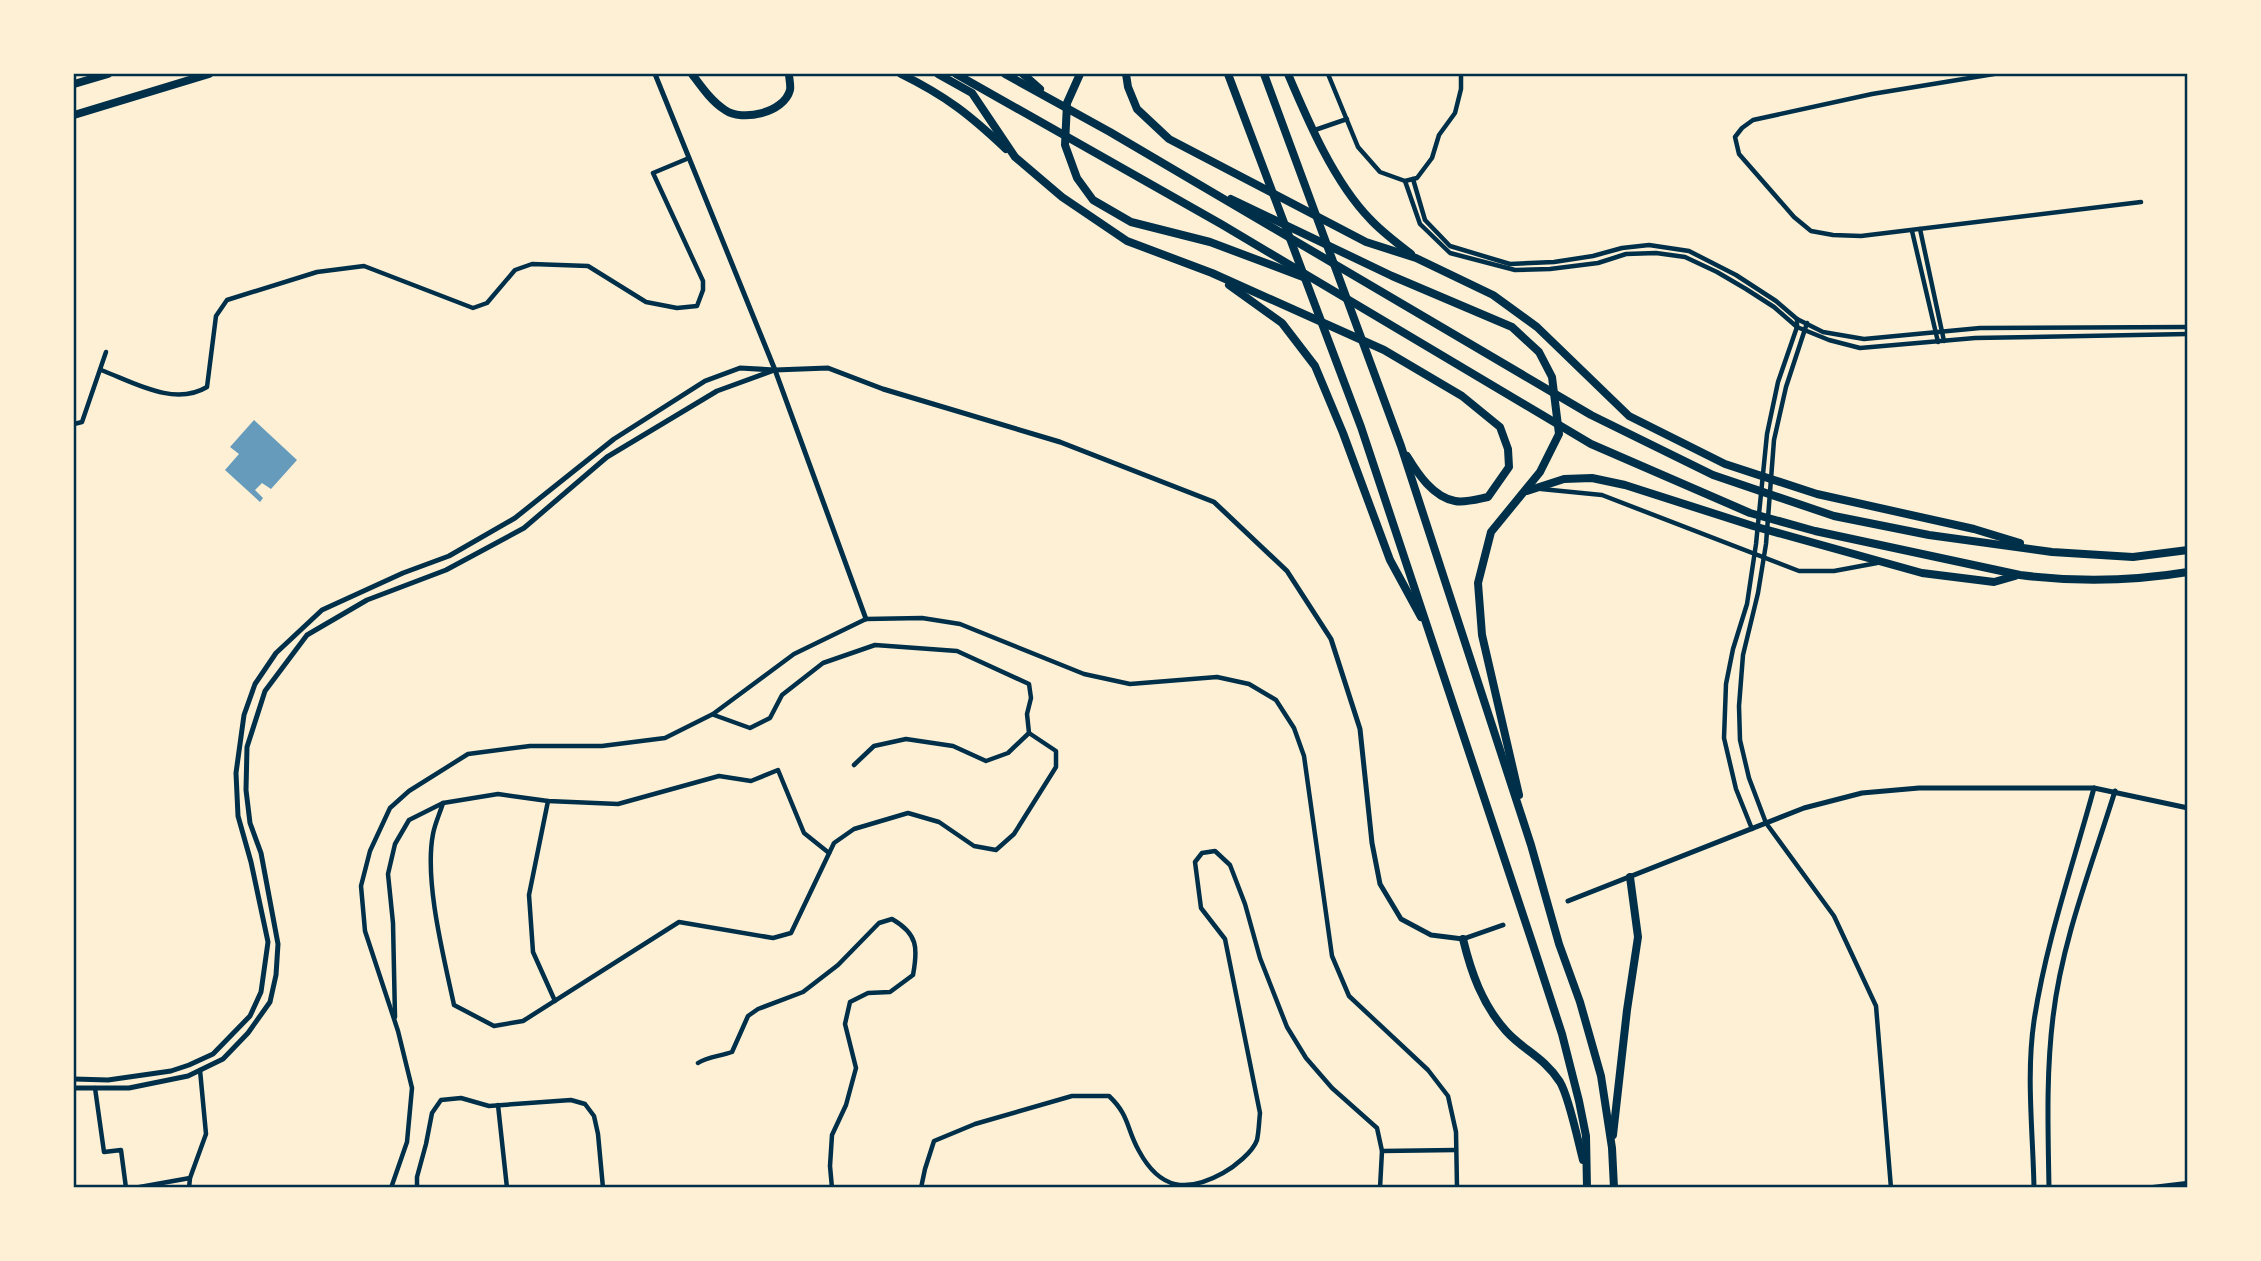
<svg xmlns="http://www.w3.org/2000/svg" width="2261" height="1261" font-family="Poppins,sans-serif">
  <rect width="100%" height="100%" fill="#fdf0d5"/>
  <path fill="#669bbc" d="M254 420 297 460 271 489 262 483 255 490 263 498 260 502 225 470 239 454 230 447Z"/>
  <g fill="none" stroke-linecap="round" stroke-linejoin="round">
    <g stroke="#003049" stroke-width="4.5">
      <path d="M1328 74 1358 147 1380 172 1405 181 1417 178 1432 158 1439 135 1455 113 1461 89V74"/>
      <path d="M1994 74 1872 94 1753 120 1742 128 1735 137 1739 154 1794 217 1811 231 1833 235 1861 236 2141 202"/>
      <path d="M1312 131 1347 119"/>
      <path d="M1413 179 1425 220 1450 246 1510 264 1554 262 1593 256 1622 248 1649 245 1689 251 1736 275 1776 301 1797 319 1823 332 1864 339 1980 328 2188 327"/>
      <path d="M1405 181 1420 224 1450 253 1515 270 1550 269 1598 263 1626 254 1656 253 1685 257 1717 272 1746 289 1774 307 1797 327 1829 340 1860 348 1975 338 2188 334"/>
      <path d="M1920 229 1944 341"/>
      <path d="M1912 231 1938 342"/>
      <path d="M1807 323 1786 387 1774 440 1766 544 1758 593 1743 655 1739 706 1740 740 1749 778 1766 823 1834 916 1876 1006 1891 1188"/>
      <path d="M101 370C133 382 174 407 207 387L216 316 227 300 317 272 364 266 473 308 487 303 515 270 532 264 588 266 646 302 677 308 697 306 703 290V281L653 173 689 158"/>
      <path d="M74 424 82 422 106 352"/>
      <path d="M1541 489 1602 495 1799 571H1834L1877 563"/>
      <path d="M714 715 750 728 770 718 782 695 823 663 875 645 957 651 1029 684 1031 698 1027 714 1029 733 1008 753 986 761 953 746 906 739 874 746 854 765"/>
      <path d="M548 801 529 895 533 952 555 1001"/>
      <path d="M443 803C440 813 435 823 433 834 424 881 444 958 454 1005L494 1026 523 1021 679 922 773 938 791 933 834 843 854 829 908 813 939 822 974 846 996 850 1014 834 1056 767V751L1029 733"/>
      <path d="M1752 829 1736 789 1724 738 1726 684 1733 649 1747 604 1756 544 1767 434 1778 382 1797 327V319"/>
      <path d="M395 1017 393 923 388 874 395 844 409 820 443 803 498 794 548 801 618 804 719 776 751 781 778 770 804 833 829 853"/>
      <path d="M698 1063C707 1057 721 1056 732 1052L748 1016 758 1009 803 992 838 965 879 923 892 919C918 934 918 948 913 975L890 992 868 993 850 1002 845 1024 856 1068 846 1105 832 1135 830 1166 832 1188"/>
      <path d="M95 1088 104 1152 121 1150 126 1188"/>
      <path d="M498 1105 507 1188"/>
      <path d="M1382 1151 1456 1150"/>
      <path d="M134 1188 190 1178"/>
      <path d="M189 1188 190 1178 206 1134 200 1070"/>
      <path d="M391 1188 407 1142 412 1088 398 1031 365 931 361 886 370 851 390 808 409 791 468 754 530 746H602L665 738 713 714 794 654 866 619 922 618 960 624 1084 674 1130 684 1217 677 1249 684 1276 700 1294 728 1304 756 1332 956 1349 996 1428 1070 1448 1096 1456 1132 1457 1188"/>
      <path d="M417 1188V1177L426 1144 432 1113 441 1100 461 1098 489 1106 571 1100 585 1104 594 1116 598 1134 603 1188"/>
      <path d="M921 1188 925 1169 934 1141 975 1124 1072 1096H1109C1130 1116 1126 1128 1139 1151 1160 1190 1187 1193 1223 1173 1234 1167 1253 1152 1257 1140 1259 1131 1259 1121 1260 1113L1225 939 1201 908 1195 862 1202 853 1215 851 1230 865 1245 904 1260 958 1287 1027 1306 1058 1332 1088 1377 1128 1382 1151 1380 1188"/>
      <path d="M2146 1188 2188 1183"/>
    </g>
    <g stroke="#003049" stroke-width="5">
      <path d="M655 74 775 370 866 619"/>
      <path d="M1568 901 1804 808 1862 793 1919 788H2094L2188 808"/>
      <path d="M74 1079 108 1080 171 1071 189 1065 213 1054 250 1016 261 992 268 942 251 862 238 816 236 773 244 715 255 684 276 653 322 610 403 573 449 556 515 518 614 439 705 381 740 368 775 370 828 368 883 389 1060 442 1214 502 1287 571 1331 639 1360 729 1372 843 1380 884 1401 919 1431 935 1463 939 1503 925"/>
      <path d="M74 1088H129L188 1076 223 1059 248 1033 270 1002 276 975 278 944 261 853 250 823 246 790 247 747 265 691 307 635 367 600 446 570 524 528 607 457 717 391 772 371"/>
      <path d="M2034 1188C2033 1133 2026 1075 2034 1021 2046 942 2073 865 2094 788"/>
      <path d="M2049 1188C2048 1130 2046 1074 2053 1017 2062 940 2092 865 2115 791"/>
    </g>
    <g stroke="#003049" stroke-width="8">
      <path d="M692 74C701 86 711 101 725 110 742 122 784 113 790 90 791 86 789 78 789 74"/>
      <path d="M901 74C946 96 970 115 1006 149"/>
      <path d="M938 74 972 93 1015 157 1062 197 1127 241 1212 273 1384 350 1462 396 1500 427 1508 449 1509 467 1488 497C1478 499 1465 503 1455 501 1433 497 1418 474 1407 456"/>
      <path d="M956 74 1221 224 1591 444 1750 513 1815 531 2020 575C2075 582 2133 581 2188 572"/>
      <path d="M1005 74 1110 132 1591 415 1713 475 1834 516 1929 535 2052 552 2133 557 2188 550"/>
      <path d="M1023 74 1040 89"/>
      <path d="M1080 74 1067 103 1065 145 1077 178 1093 200 1131 222 1210 242 1303 277"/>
      <path d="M1126 74 1128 87 1137 109 1169 139 1366 242 1416 258 1493 295 1537 327 1629 416 1725 464 1817 494 1974 529 2020 543"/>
      <path d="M1228 74 1361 427 1532 942 1562 1034 1579 1101 1586 1136 1587 1188"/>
      <path d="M1264 74 1401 446 1531 845 1559 944 1580 1002 1601 1076 1612 1148 1614 1188"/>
      <path d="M1288 74C1308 121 1334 182 1370 219 1382 232 1397 243 1411 254"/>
      <path d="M74 84 108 74"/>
      <path d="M74 115 209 74"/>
      <path d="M1231 199 1392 276 1512 327 1539 352 1552 377 1559 434 1540 472 1491 532 1478 583 1482 635 1519 795"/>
      <path d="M1229 285 1282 323 1315 366 1343 433 1390 560 1421 617"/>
      <path d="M1527 491 1564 479 1592 478 1625 485 1753 526 1922 573 1994 582 2015 576"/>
      <path d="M1463 939C1471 972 1482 1004 1506 1031 1523 1050 1544 1057 1560 1082 1569 1097 1578 1141 1583 1160"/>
      <path d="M1613 1135 1627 1010 1638 937 1630 877"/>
    </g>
  </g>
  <rect width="2261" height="1261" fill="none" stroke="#fdf0d5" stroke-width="150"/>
  <rect x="75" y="75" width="2111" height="1111" fill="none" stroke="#003049" stroke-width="2.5"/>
</svg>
